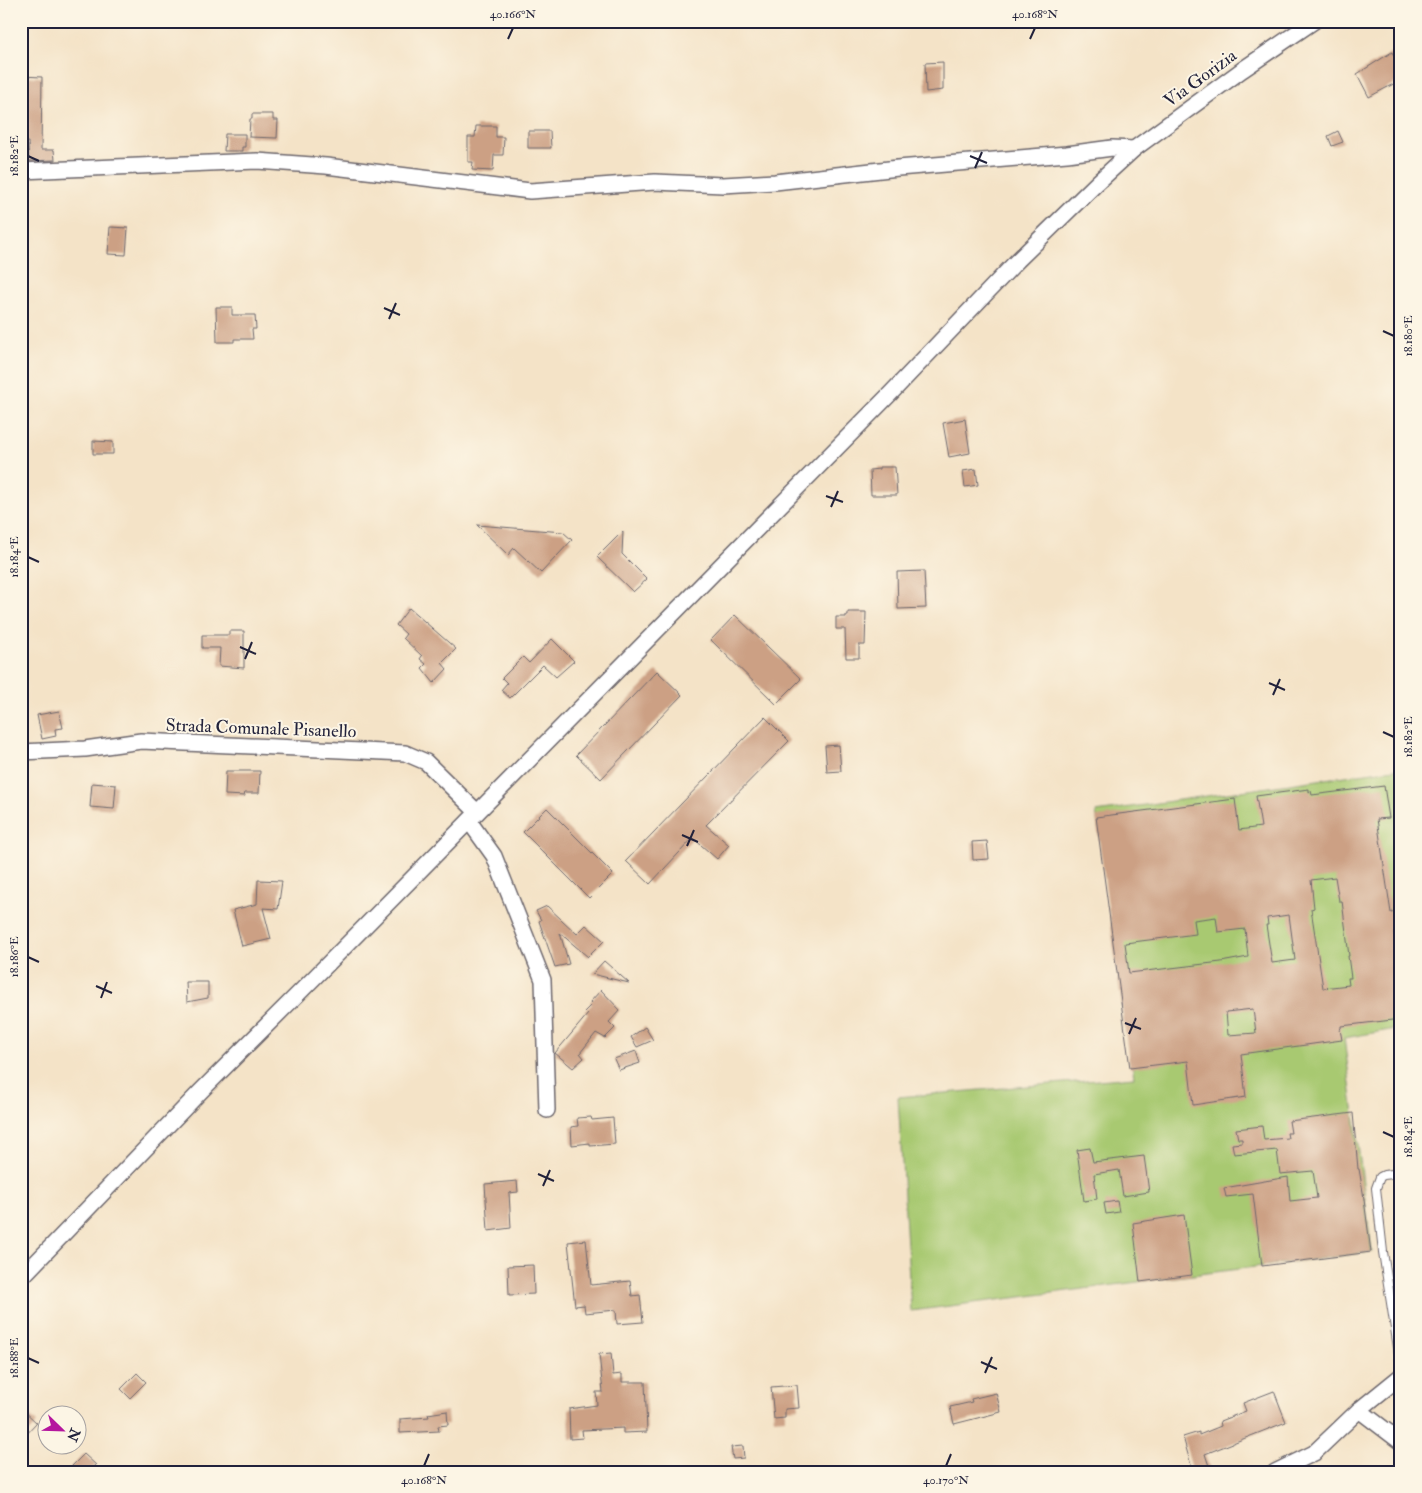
<svg xmlns="http://www.w3.org/2000/svg" width="1422" height="1493" font-family="'IM FELL Double Pica',serif">
  <rect width="100%" height="100%" fill="#fcf5e5"/>
  <filter id="ink" filterUnits="userSpaceOnUse"><feTurbulence type="fractalNoise" baseFrequency=".02" numOctaves="2"/><feDisplacementMap in="SourceGraphic" scale="10" xChannelSelector="R" yChannelSelector="G"/><feConvolveMatrix kernelMatrix="1 2 1 2 8 2 1 2 1" color-interpolation-filters="sRGB"/></filter>
  <filter id="wash" filterUnits="userSpaceOnUse"><feTurbulence type="fractalNoise" baseFrequency=".0096" numOctaves="4" result="noise"/><feDisplacementMap in="SourceGraphic" scale="20" xChannelSelector="R" yChannelSelector="G"/><feGaussianBlur stdDeviation="1.12" result="paint"/><feColorMatrix in="noise" values="0 0 0 0 0 0 0 0 0 0 0 0 0 0 0 0 0 1.4 0 .05"/><feComposite in="paint" operator="in"/></filter>
  <g filter="url(#wash)">
    <rect width="100%" height="100%" fill="#f4e3c7"/>
    <path fill="#a8c971" stroke="#657656" d="M1401 768V1028L1344 1038 1372 1252 911 1311 898 1097 1134 1077 1096 812Z"/>
    <g id="blocks">
      <g fill="#cca084" fill-rule="evenodd">
        <path d="M1392 52 1394 56 1401 53V80L1369 97 1357 74Z"/>
        <path d="M943 62V90L926 92 925 63Z"/>
        <path d="M21 76 42 77 41 150H54L55 160 29 161 28 142H21Z"/>
        <path d="M252 114H273V120H278L277 138 249 137 250 119H252Z"/>
        <path d="M476 126H496V137H504L503 155H494L493 171 472 170 473 162H468V137H475Z"/>
        <path d="M528 131H550L551 148H528Z"/>
        <path d="M1338 131 1343 142 1332 146 1328 136Z"/>
        <path d="M225 134H245V147H242V151H224Z"/>
        <path d="M110 227 128 228 126 255 108 254Z"/>
        <path d="M216 307H232V315H255L256 329H252L253 339H234V342H217Z"/>
        <path d="M965 419 970 453 949 457 943 423Z"/>
        <path d="M93 441 113 442V454H93Z"/>
        <path d="M879 467H895L897 495H871L870 470 879 469Z"/>
        <path d="M976 469 978 485 965 487 963 471Z"/>
        <path d="M477 525 563 532 572 540 541 573 514 548 508 555Z"/>
        <path d="M623 531 622 554 647 579 633 592 597 557Z"/>
        <path d="M924 571 926 608 898 609 897 572Z"/>
        <path d="M409 608 456 649 442 663 447 669 434 683 422 668 426 664 420 659 422 656 403 638 406 634 396 625Z"/>
        <path d="M848 612H866L865 645H859V658H846L845 629H836V617H846V615H848Z"/>
        <path d="M735 615 801 679 776 704 711 640Z"/>
        <path d="M229 631H244V668L219 666 220 648H202V635H229Z"/>
        <path d="M552 639 574 661 556 677 543 665 510 698 501 690 507 683 502 678 523 657 529 663Z"/>
        <path d="M657 671 682 695 601 779 576 755Z"/>
        <path d="M59 711 63 728 55 729 56 736 42 739 37 715Z"/>
        <path d="M765 717 789 741 706 825 729 845 717 859 693 838 650 884 626 861Z"/>
        <path d="M839 745 841 771 827 772 825 746Z"/>
        <path d="M226 771H260L259 793H244L245 796 225 795Z"/>
        <path d="M92 783 116 785 114 809 90 807Z"/>
        <path d="M1384 786 1389 818 1377 819 1391 913 1396 912 1398 931 1394 932 1401 995V1019L1341 1026V1028L1340 1029 1342 1040 1241 1054 1246 1097 1193 1105 1188 1061 1130 1068 1096 817 1235 799 1239 830 1261 827 1256 796 1309 789V792L1311 791 1312 795ZM1335 877 1339 901H1342L1349 956H1348L1351 978H1348L1349 985 1323 988 1311 909 1314 908 1311 880ZM1289 915 1295 960 1272 963 1266 925H1268L1267 918ZM1216 917 1218 932 1245 929 1248 957 1221 962 1129 973 1125 943 1196 934 1194 920ZM1253 1009 1256 1033 1228 1035 1226 1012Z"/>
        <path d="M547 808 613 874 589 898 523 832Z"/>
        <path d="M987 841 989 859 973 860 972 842Z"/>
        <path d="M258 880 282 881 278 909 263 908 271 939 242 946 233 910 257 904Z"/>
        <path d="M547 906 577 934 586 925 604 941 588 957 560 933 569 964 555 967 539 921 541 920 536 911Z"/>
        <path d="M604 961 629 983 592 974Z"/>
        <path d="M186 982H208V998L187 1002Z"/>
        <path d="M601 990 620 1010 609 1022 615 1028 605 1038 596 1033 580 1053 584 1058 573 1068 555 1053 588 1014 585 1011 592 1004 590 1002Z"/>
        <path d="M645 1027 653 1040 637 1047 631 1037Z"/>
        <path d="M636 1051 640 1063 619 1070 614 1059Z"/>
        <path d="M1353 1113 1358 1169H1359L1363 1192 1371 1252 1262 1266 1253 1194 1226 1197 1224 1188 1288 1177 1290 1201 1317 1198 1313 1171 1280 1174 1277 1150 1234 1154 1232 1144 1242 1143V1139H1238L1236 1129 1262 1126 1264 1140 1288 1138 1287 1133H1291L1289 1121Z"/>
        <path d="M591 1117 592 1120 613 1118 615 1144 590 1146V1143L572 1145 571 1127 578 1126 577 1118Z"/>
        <path d="M1090 1148 1093 1162 1144 1156 1149 1192 1123 1196 1119 1170 1094 1174 1097 1199 1084 1201 1077 1150Z"/>
        <path d="M517 1181 518 1192 509 1193 511 1228 488 1231 485 1184Z"/>
        <path d="M1117 1201 1119 1212 1106 1214 1104 1203Z"/>
        <path d="M1184 1215 1192 1275 1140 1282 1133 1223Z"/>
        <path d="M586 1240 591 1285 630 1281 632 1296 640 1295 643 1322 617 1324 616 1310 585 1313 584 1305 575 1306 568 1242Z"/>
        <path d="M533 1265 534 1294 509 1295 508 1266Z"/>
        <path d="M611 1353 613 1375 622 1374V1382H645L647 1432 623 1433V1428L582 1430 583 1438 570 1439 569 1409 597 1405 596 1392H603L599 1354Z"/>
        <path d="M137 1373 146 1382 130 1398 121 1389Z"/>
        <path d="M797 1385 799 1408 785 1409V1418L774 1419 771 1387Z"/>
        <path d="M1274 1391 1286 1422 1205 1454 1211 1472H1193L1183 1437 1199 1432V1435L1221 1426 1220 1421 1246 1411 1243 1403Z"/>
        <path d="M996 1393 1001 1412 954 1424 950 1407 972 1402 971 1399Z"/>
        <path d="M21 1408 37 1423 21 1440Z"/>
        <path d="M447 1411 448 1425 438 1426 439 1431 400 1433V1419L429 1417 428 1414Z"/>
        <path d="M743 1446 744 1458 733 1459 731 1447Z"/>
        <path d="M84 1454 96 1465 89 1472H66Z"/>
      </g>
    </g>
  </g>
  <g filter="url(#ink)">
    <use href="#blocks" fill-opacity="0" stroke="#6c666c" stroke-width="1"/>
    <g fill="none" stroke-linecap="round" stroke-linejoin="round">
      <g stroke="#6c666c" stroke-width="10">
        <path id="service" d="M1401 1173 1384 1175 1380 1177 1376 1188 1383 1252 1401 1367"/>
      </g>
      <g stroke="#6c666c" stroke-width="18">
        <g id="minor">
          <path d="M21 171 257 161 326 166 530 191 655 182 723 185 775 182 898 168 1067 154 1112 148 1134 149"/>
          <path d="M21 752 85 749 141 741 405 753 426 762 477 812"/>
          <path d="M469 821 494 856 543 980 547 1110"/>
          <path d="M21 1278 200 1092 313 979 890 394 1017 261 1097 183 1134 149 1242 70 1314 21"/>
          <path d="M1359 1410 1401 1442"/>
          <path d="M1275 1472 1314 1453 1359 1410 1401 1376"/>
        </g>
      </g>
      <use href="#service" stroke="#fff" stroke-width="8"/>
      <use href="#minor" stroke="#fff" stroke-width="15"/>
    </g>
  </g>
  <path fill="none" stroke="#22223b" stroke-width="2" d="M508 39 513 28M1030 39 1035 28M28 156 39 161M970 156 987 163M975 168 982 152M384 308 400 315M389 319 396 303M1383 331 1394 336M826 496 843 502M831 507 838 491M28 557 39 562M240 647 256 654M245 659 252 642M1269 683 1285 690M1273 695 1280 679M1383 732 1394 737M682 835 698 842M687 846 694 830M28 957 39 962M96 986 112 993M101 998 107 982M1125 1023 1141 1029M1129 1034 1136 1018M1383 1132 1394 1137M538 1174 554 1181M543 1186 550 1170M28 1358 39 1363M981 1362 997 1369M985 1373 992 1357M424 1466 429 1454M946 1466 951 1454"/>
  <g text-anchor="middle" stroke-width="4" stroke-linejoin="round" paint-order="stroke">
    <g font-size="18" fill="#22223b" stroke="#fcf5e5">
      <text transform="translate(1200 78) rotate(-36)" y="6">Via Gorizia</text>
      <text transform="translate(261 728) rotate(2)" y="6">Strada Comunale Pisanello</text>
    </g>
  </g>
  <rect width="1422" height="1493" fill="none" stroke="#fcf5e5" stroke-width="55"/>
  <g transform="translate(62 1430) rotate(113)"><circle r="24" fill="#fcf5e5" stroke="#a5a1a1"/>
  <path d="M0-4L9 19L0 12L-9 19Z" fill="#b5179e"/>
  <text y="-8" font-size="14" font-weight="bold" text-anchor="middle" fill="#22223b">N</text>
  </g>
  <rect x="28" y="28" width="1366" height="1438" fill="none" stroke="#22223b" stroke-width="2"/>
  <g font-size="12" text-anchor="middle" fill="#22223b">
    <text x="513" y="18">40.166°N</text>
    <text x="1035" y="18">40.168°N</text>
    <text transform="translate(14 156) rotate(-90)" y="4">18.182°E</text>
    <text transform="translate(1408 336) rotate(-90)" y="4">18.180°E</text>
    <text transform="translate(14 557) rotate(-90)" y="4">18.184°E</text>
    <text transform="translate(1408 737) rotate(-90)" y="4">18.182°E</text>
    <text transform="translate(14 957) rotate(-90)" y="4">18.186°E</text>
    <text transform="translate(1408 1137) rotate(-90)" y="4">18.184°E</text>
    <text transform="translate(14 1358) rotate(-90)" y="4">18.188°E</text>
    <text x="424" y="1484">40.168°N</text>
    <text x="946" y="1484">40.170°N</text>
  </g>
</svg>
